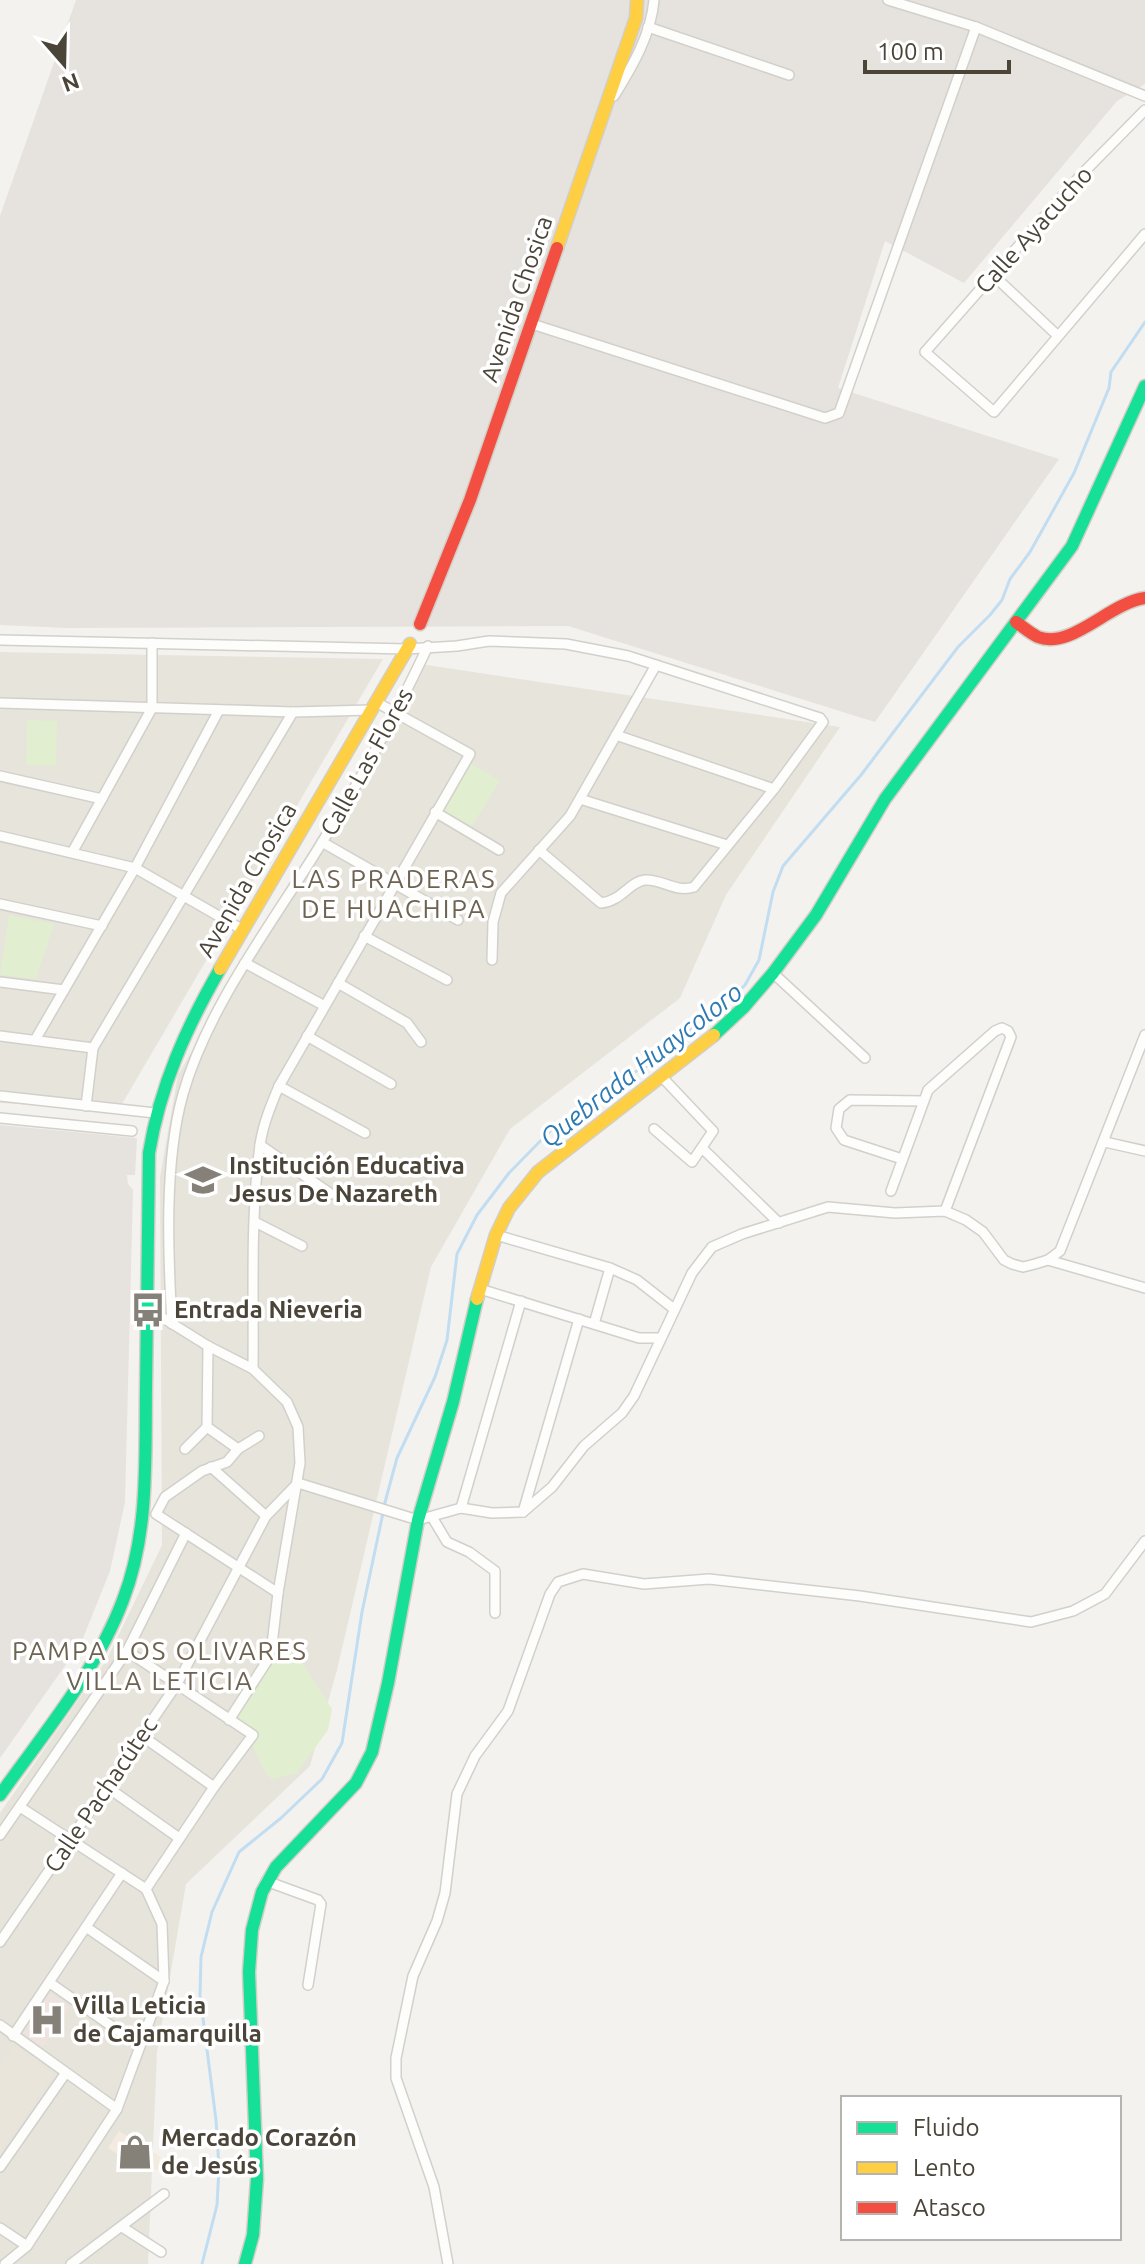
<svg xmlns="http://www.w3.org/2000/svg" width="1145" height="2264" font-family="Ubuntu,sans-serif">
  <rect width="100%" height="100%" fill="#f4f2ee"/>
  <g fill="#e7e4dc">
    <path d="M0 652 383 659 119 1109 0 1103Z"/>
    <path d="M420 664 840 727 726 895 680 998 510 1129 431 1267 337 1670 310 1766 186 1884 157 2052 148 2264H0V1813L107 1659 162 1545 160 1177 178 1075Z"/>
  </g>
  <path fill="#f3ebdf" d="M119 2131 161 2157 159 2160 163 2164 159 2169 147 2172 108 2148Z"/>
  <g fill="#e6e2de">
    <path d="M76 0H1145V84L1117 101 964 283 885 241 838 388 1059 459 875 722 568 626 67 628 0 625V216Z"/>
    <path d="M0 1125 137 1138 135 1175H127L128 1184 133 1190 125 1502 110 1571 81 1643 0 1758Z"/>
  </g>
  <path fill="#eae5da" d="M12 2048H18L53 2073V2076L0 2153V2066Z"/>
  <path fill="#eee3df" d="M50 1993 70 2007 43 2047 23 2033Z"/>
  <g fill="#e1eecf">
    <path d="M27 720 57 721 56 766 26 765Z"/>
    <path d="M469 762 500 781 470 829 439 810Z"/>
    <path d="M9 915 54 924 36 979 0 975Z"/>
    <path d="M285 1650H294L332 1709 328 1730 297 1773 272 1779 265 1772 239 1717C245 1701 257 1691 264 1676 268 1668 270 1660 275 1652Z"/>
  </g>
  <path fill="#e6e3df" d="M191 299 237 316 234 324 188 307Z"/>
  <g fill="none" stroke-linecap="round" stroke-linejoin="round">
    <g stroke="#c0ddf1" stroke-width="3">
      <path d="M384 1506 397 1458 435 1377 447 1340 457 1254 477 1215 509 1173 553 1128 607 1086 647 1066 676 1040 717 1012 745 985 759 960 773 892 783 866 861 775 958 647 990 615 1002 600 1010 579 1030 552 1074 473 1109 388 1111 372 1145 322"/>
      <path d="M202 2264 217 2205 219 2168 216 2120 200 1995 201 1957 212 1912 239 1852 281 1818 322 1779 342 1743 362 1612 383 1513"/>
    </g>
    <g stroke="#d2d0cb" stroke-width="12">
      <g id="street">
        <path d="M888 0 976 27 1145 96"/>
        <path d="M648 27 789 75"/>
        <path d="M614 96C632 67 651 35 654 0"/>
        <path d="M1145 110 1081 175 925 352 994 412 1145 234"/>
        <path d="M992 274 1058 336"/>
        <path d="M532 324 825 418 839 413 976 27"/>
        <path d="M0 640 407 649 457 646 489 641 566 644 628 656 820 718 823 722 774 789 694 887C675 893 663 879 645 880 630 881 622 901 601 903L539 850"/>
        <path d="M0 703 293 712 371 710"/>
        <path d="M616 735 774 789"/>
        <path d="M0 776 102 799"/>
        <path d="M580 799 727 845"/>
        <path d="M435 812 499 850"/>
        <path d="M0 836 135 868 243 930"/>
        <path d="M322 842 458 920"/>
        <path d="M73 851 152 708V643"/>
        <path d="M0 904 102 926"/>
        <path d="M364 936 447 980"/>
        <path d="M492 960 493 922 501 893 570 816 656 665"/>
        <path d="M245 963 323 1005"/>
        <path d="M773 973 865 1058"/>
        <path d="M0 982 64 990"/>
        <path d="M338 983 407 1023 421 1042"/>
        <path d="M0 1036 93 1048"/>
        <path d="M307 1036 391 1084"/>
        <path d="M35 1040 135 868 219 710"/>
        <path d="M279 1086 365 1133"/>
        <path d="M0 1096 155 1113"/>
        <path d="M86 1106 93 1048 293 712"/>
        <path d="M0 1118 132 1131"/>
        <path d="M654 1129 692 1162 713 1131 662 1077"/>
        <path d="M1105 1142 1145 1151"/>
        <path d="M260 1145 331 1194"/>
        <path d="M702 1148 779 1223"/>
        <path d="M902 1159 844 1140 836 1128 839 1109 850 1100 923 1101"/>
        <path d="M891 1191 928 1090 995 1031 1002 1028 1008 1031 1011 1037 945 1211"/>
        <path d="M255 1222 302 1246"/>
        <path d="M496 1235 610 1268 637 1280 674 1309"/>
        <path d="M1048 1260 1145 1288"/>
        <path d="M480 1289 639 1338H661"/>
        <path d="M147 1308 208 1346 253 1369 287 1402 298 1427 300 1463 278 1593 272 1645 267 1661 229 1720"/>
        <path d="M172 1324C168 1253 164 1161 183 1094 208 1006 274 921 321 844 361 780 396 714 428 646"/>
        <path d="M594 1324 610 1268"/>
        <path d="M208 1346 207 1427 238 1449"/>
        <path d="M253 1369C254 1295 250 1218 260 1145 263 1124 271 1105 279 1086L470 754 376 702"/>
        <path d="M259 1436 238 1449 227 1462 202 1471 165 1497 156 1514 278 1593"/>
        <path d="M185 1449 207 1427"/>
        <path d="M211 1467 266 1516"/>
        <path d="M461 1508 521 1301"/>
        <path d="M523 1512 579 1319"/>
        <path d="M432 1517 447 1542 469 1552 495 1571V1613"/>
        <path d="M127 1651 253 1735 214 1787 146 1889"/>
        <path d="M142 1736 214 1787"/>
        <path d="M107 1787 179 1838"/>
        <path d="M20 1807 146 1889"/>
        <path d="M0 1835 127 1651 186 1533"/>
        <path d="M266 1881 318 1900 321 1904 308 1985"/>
        <path d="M86 1927 164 1981"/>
        <path d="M0 1942 177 1684 266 1516 298 1483 418 1520 461 1508 492 1513 523 1512 552 1487 584 1446 622 1413 634 1396 692 1273 712 1247 742 1234 828 1207 895 1213 945 1211 966 1220 983 1232 1004 1260 1012 1264 1023 1267 1035 1264 1048 1260 1060 1251 1145 1035"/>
        <path d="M50 1983 140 2046"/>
        <path d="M0 2025 117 2109"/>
        <path d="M13 2036 122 1873"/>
        <path d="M0 2167 65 2074"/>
        <path d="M122 2227 161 2252"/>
        <path d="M0 2228 27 2246"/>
        <path d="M5 2264 27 2246 117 2109 164 1981 162 1924 146 1889"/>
        <path d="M71 2264 164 2194"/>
        <path d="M448 2264 434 2187 396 2078V2058L413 1976 437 1921 445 1893 457 1794 475 1756 508 1711 550 1594 558 1582 583 1574 644 1584 709 1579 860 1596 1031 1622 1073 1611 1105 1594 1145 1541"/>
      </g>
    </g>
    <g stroke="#d3cfc5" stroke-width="15">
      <g id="fast">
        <path d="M714 1035 744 1007 773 973 816 915 885 799 1072 546 1145 386"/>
        <path d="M0 1795C44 1733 96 1672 123 1600 149 1533 145 1461 146 1390 147 1311 148 1232 149 1153 160 1086 186 1028 220 969"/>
        <path d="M245 2264 253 2235 257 2179 249 1972 252 1930 262 1892 276 1867 356 1783 372 1752 388 1683 418 1520 453 1402 477 1299"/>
      </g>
    </g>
    <g stroke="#d3cfc5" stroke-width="15">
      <g id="slow">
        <path d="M557 248 636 18 637 0"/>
        <path d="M220 969 410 644"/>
        <path d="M477 1299 496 1235 509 1208 538 1172 714 1035"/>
      </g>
    </g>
    <g stroke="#d3cfc5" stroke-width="15">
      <g id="jam">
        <path d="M1016 622C1023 627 1030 633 1038 637 1071 650 1109 603 1145 598"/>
        <path d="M420 624 470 500 557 248"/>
      </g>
    </g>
    <use href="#street" stroke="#fdfdfc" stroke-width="9"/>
    <use href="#fast" stroke="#16e098" stroke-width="12"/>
    <use href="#slow" stroke="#ffcf43" stroke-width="12"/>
    <use href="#jam" stroke="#f24e42" stroke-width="12"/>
  </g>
  <defs>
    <g id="school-bare" transform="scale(2.76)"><path d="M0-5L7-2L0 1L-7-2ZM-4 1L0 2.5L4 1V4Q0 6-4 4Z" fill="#868178" stroke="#fff" stroke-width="2.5" paint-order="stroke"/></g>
    <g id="bus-bare" transform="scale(2.76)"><path d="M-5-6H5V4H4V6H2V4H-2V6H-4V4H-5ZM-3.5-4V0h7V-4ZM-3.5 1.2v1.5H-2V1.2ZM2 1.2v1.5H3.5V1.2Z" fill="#868178" stroke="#fff" stroke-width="2.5" paint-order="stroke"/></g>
    <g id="hospital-bare" transform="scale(2.76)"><path d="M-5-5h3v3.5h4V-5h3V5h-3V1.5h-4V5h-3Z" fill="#868178" stroke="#fff" stroke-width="2.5" paint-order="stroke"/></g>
    <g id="shop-bare" transform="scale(2.76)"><path d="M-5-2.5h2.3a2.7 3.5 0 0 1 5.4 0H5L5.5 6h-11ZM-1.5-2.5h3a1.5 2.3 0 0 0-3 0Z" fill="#868178" stroke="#fff" stroke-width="2.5" paint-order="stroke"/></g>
  </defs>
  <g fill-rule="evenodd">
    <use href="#school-bare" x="203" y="1180"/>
    <use href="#bus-bare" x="148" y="1310"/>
    <use href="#hospital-bare" x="47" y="2020"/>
    <use href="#shop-bare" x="135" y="2152"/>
  </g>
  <g text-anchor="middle" stroke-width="7" stroke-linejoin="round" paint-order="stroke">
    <g font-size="24" fill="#4b4439" stroke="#fff">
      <text transform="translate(1034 230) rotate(-48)" y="8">Calle Ayacucho</text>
      <text transform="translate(517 299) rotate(-71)" y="8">Avenida Chosica</text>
      <text transform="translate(367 762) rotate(-61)" y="8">Calle Las Flores</text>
      <text transform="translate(247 880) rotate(-60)" y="8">Avenida Chosica</text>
      <text transform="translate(101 1795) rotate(-56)" y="8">Calle Pachacútec</text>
    </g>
    <g font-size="24" font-weight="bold" fill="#4b4439" stroke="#fff" text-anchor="start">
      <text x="229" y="1174">Institución Educativa<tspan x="229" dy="28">Jesus De Nazareth</tspan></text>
      <text x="174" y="1318">Entrada Nieveria</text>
      <text x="73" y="2014">Villa Leticia<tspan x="73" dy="28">de Cajamarquilla</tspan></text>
      <text x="161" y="2146">Mercado Corazón<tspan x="161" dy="28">de Jesús</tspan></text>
    </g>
    <g font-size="26" letter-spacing="2" fill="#6e6250" stroke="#fff">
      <text x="394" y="888">LAS PRADERAS<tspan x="394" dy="30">DE HUACHIPA</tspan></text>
      <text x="160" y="1660">PAMPA LOS OLIVARES<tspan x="160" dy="30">VILLA LETICIA</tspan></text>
    </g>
    <g font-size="26" font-style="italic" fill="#2e7ab2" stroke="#fff">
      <text transform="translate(641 1065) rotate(-38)" y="9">Quebrada Huaycoloro</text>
    </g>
  </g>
  <rect x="841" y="2096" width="280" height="144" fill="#ffffff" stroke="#b7b4b0" stroke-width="2"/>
  <rect x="857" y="2122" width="40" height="12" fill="#16e098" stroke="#b7b4b0" stroke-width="2"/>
  <text x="913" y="2136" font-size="24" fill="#4b4439">Fluido</text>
  <rect x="857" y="2162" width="40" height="12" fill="#ffcf43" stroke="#b7b4b0" stroke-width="2"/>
  <text x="913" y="2176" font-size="24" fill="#4b4439">Lento</text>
  <rect x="857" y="2202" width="40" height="12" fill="#f24e42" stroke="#b7b4b0" stroke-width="2"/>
  <text x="913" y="2216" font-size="24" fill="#4b4439">Atasco</text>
  <g transform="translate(64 64) rotate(160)" stroke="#ffffff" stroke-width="6" paint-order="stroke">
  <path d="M0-6L14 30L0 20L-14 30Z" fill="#4b4439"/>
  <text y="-12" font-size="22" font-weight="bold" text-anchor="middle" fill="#4b4439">N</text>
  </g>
  <path d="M865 60v12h144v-12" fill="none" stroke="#4b4439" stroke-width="4"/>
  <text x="877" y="60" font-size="24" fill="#4b4439" stroke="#ffffff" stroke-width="6" paint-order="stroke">100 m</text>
</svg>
